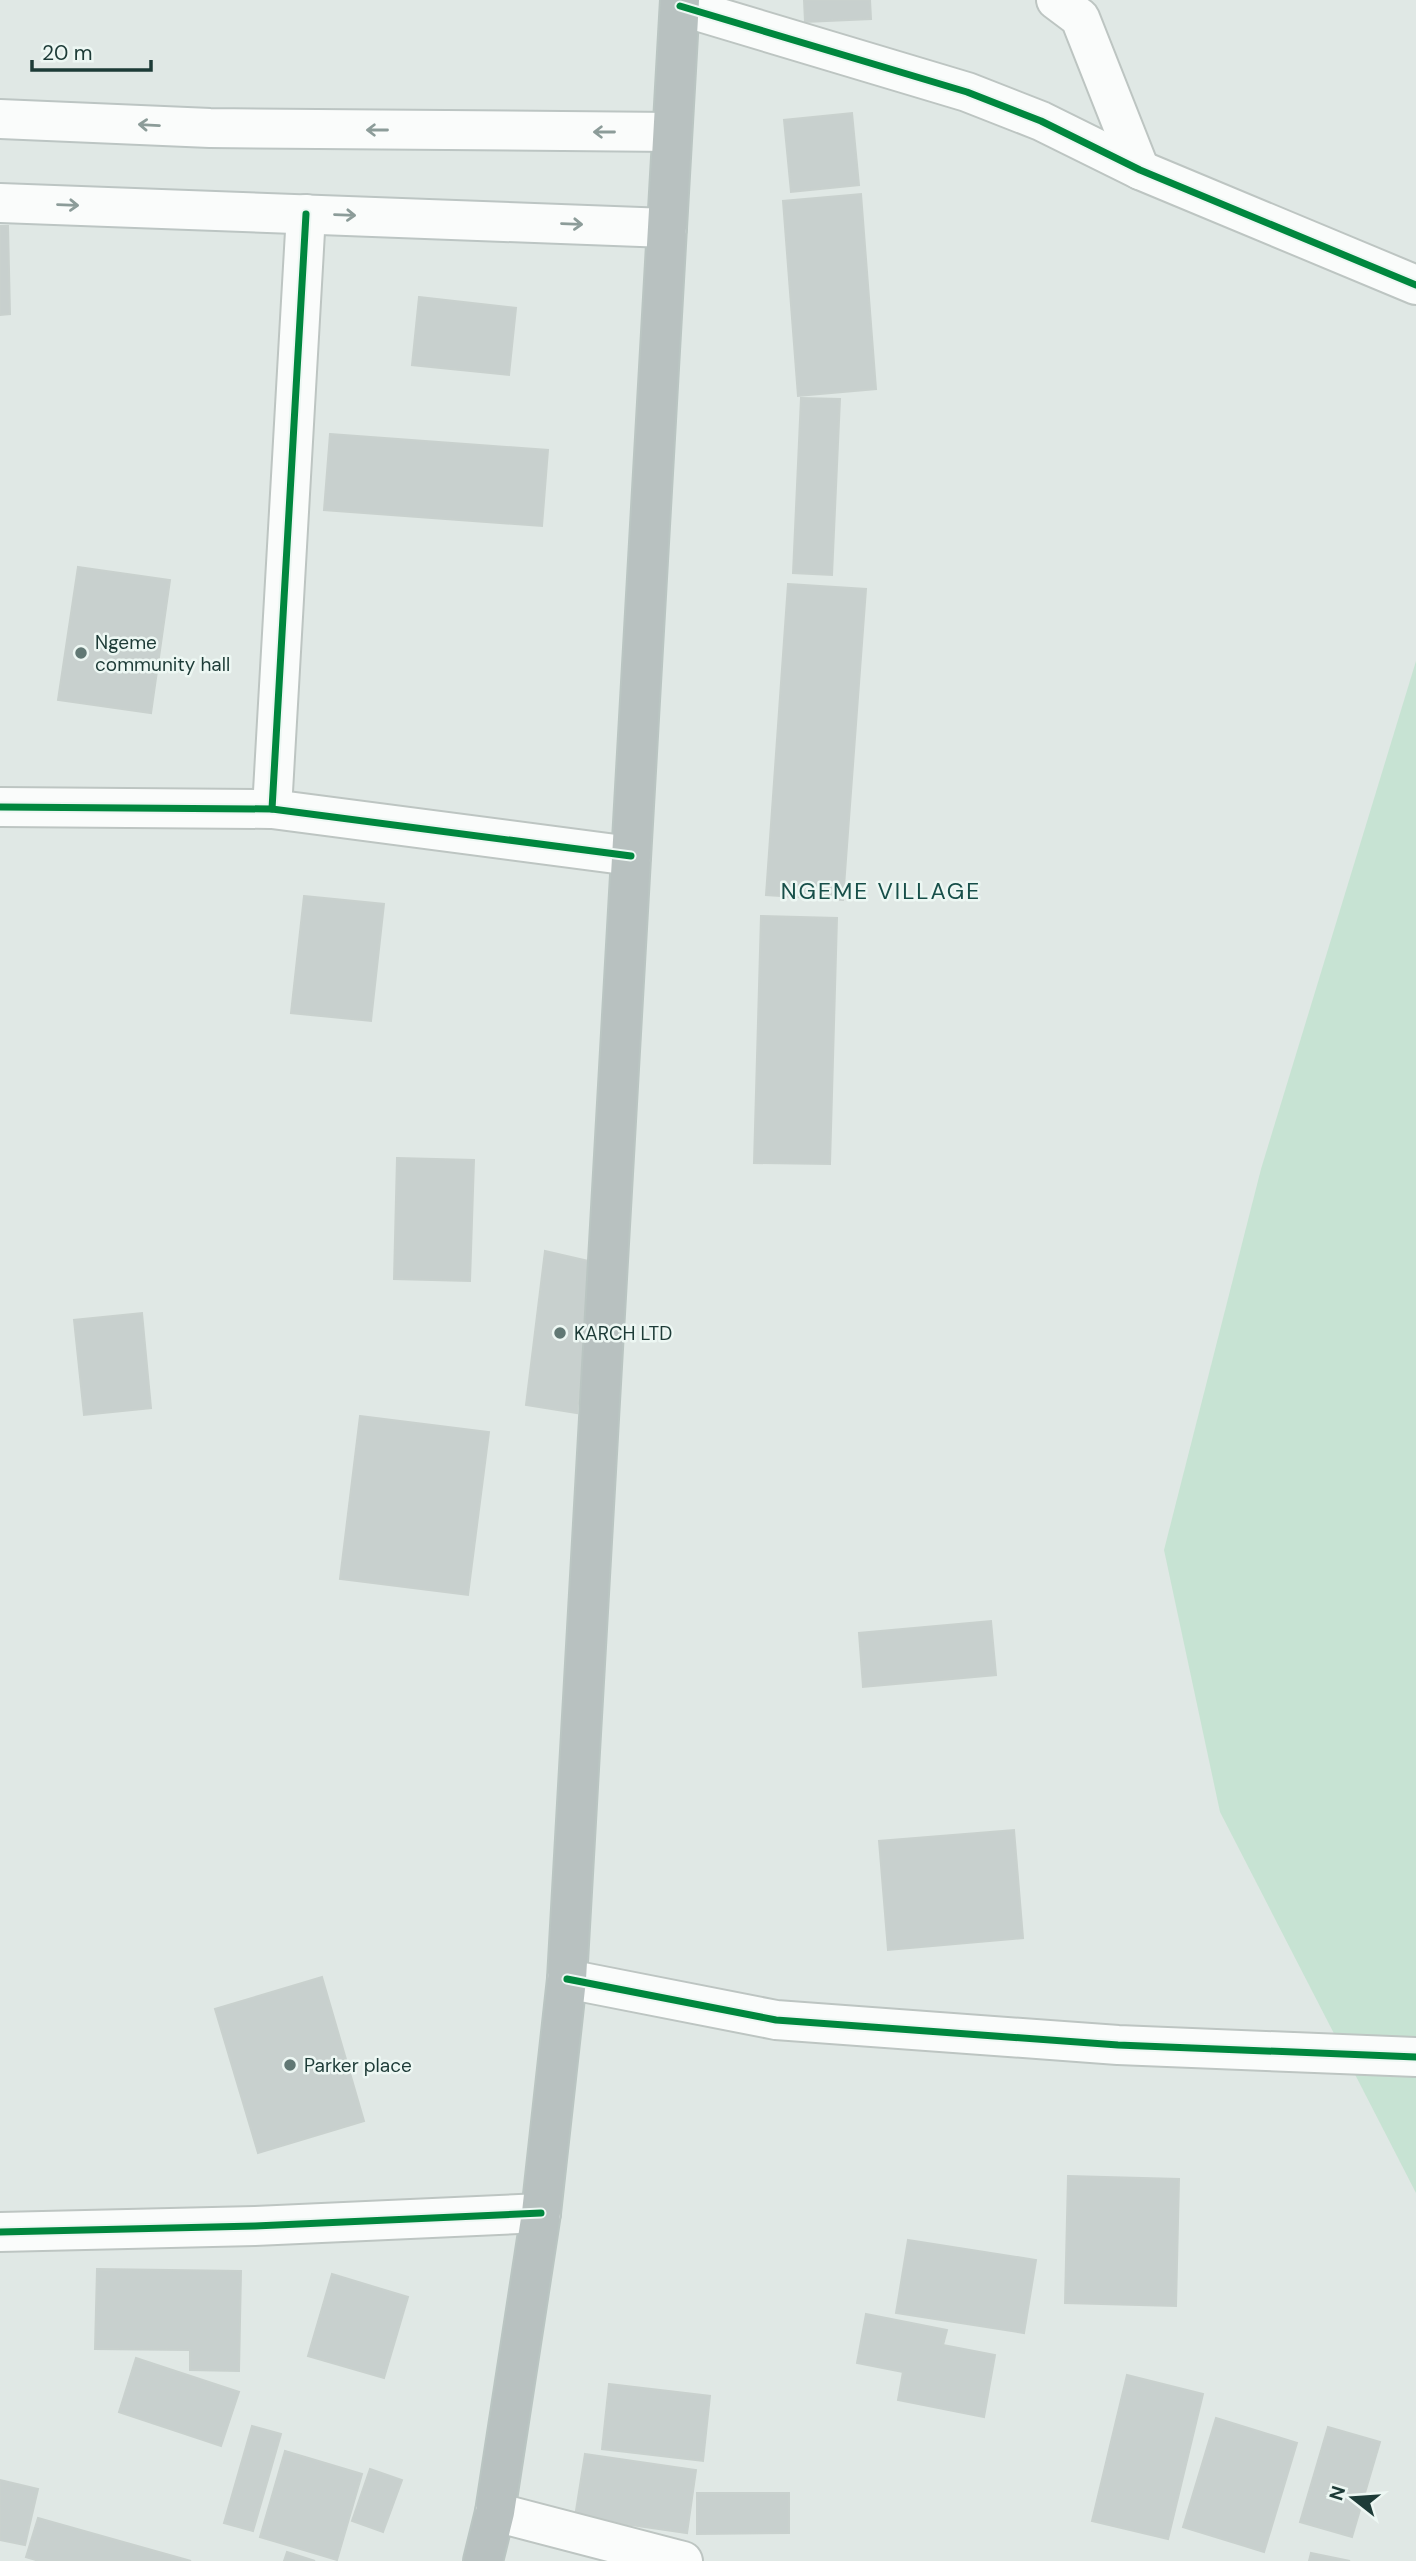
<svg xmlns="http://www.w3.org/2000/svg" width="1416" height="2561" font-family="'DM Sans',sans-serif">
  <rect width="100%" height="100%" fill="#e0e8e5"/>
  <path fill="#c7e3d3" d="M1416 661V2193L1220 1812 1164 1550 1261 1169Z"/>
  <g fill="#c8d0ce" stroke="#c9d1ce" stroke-width="2">
    <path d="M804 0H870L871 19 805 22Z"/>
    <path d="M852 113 859 185 791 192 784 120Z"/>
    <path d="M861 194 876 389 798 396 783 201Z"/>
    <path d="M0 226H8L10 314 0 315Z"/>
    <path d="M419 297 516 308 509 375 412 365Z"/>
    <path d="M801 398 840 399 832 575 793 573Z"/>
    <path d="M330 434 548 450 542 526 324 510Z"/>
    <path d="M78 567 170 580 151 713 58 700Z"/>
    <path d="M788 584 866 589 843 900 766 895Z"/>
    <path d="M304 896 384 904 371 1021 291 1013Z"/>
    <path d="M761 916 837 918 830 1164 754 1163Z"/>
    <path d="M397 1158 474 1160 470 1281 394 1279Z"/>
    <path d="M545 1251 593 1262 577 1413 526 1405Z"/>
    <path d="M142 1313 151 1408 84 1415 74 1320Z"/>
    <path d="M360 1416 489 1432 468 1595 340 1579Z"/>
    <path d="M991 1621 996 1675 863 1687 859 1633Z"/>
    <path d="M1014 1830 1023 1938 888 1950 879 1841Z"/>
    <path d="M322 1977 364 2121 258 2153 215 2009Z"/>
    <path d="M1068 2176 1179 2179 1176 2306 1065 2303Z"/>
    <path d="M908 2240 1036 2260 1024 2333 896 2313Z"/>
    <path d="M97 2269 241 2271 239 2371 190 2370V2350L95 2349Z"/>
    <path d="M332 2274 408 2297 384 2378 308 2356Z"/>
    <path d="M866 2314 947 2330 943 2345 995 2355 984 2417 898 2400 903 2372 857 2363Z"/>
    <path d="M136 2358 239 2392 221 2446 119 2412Z"/>
    <path d="M1127 2375 1203 2394 1168 2539 1092 2521Z"/>
    <path d="M609 2384 710 2396 703 2461 602 2449Z"/>
    <path d="M1216 2418 1297 2443 1264 2552 1183 2527Z"/>
    <path d="M252 2426 281 2434 253 2531 224 2523Z"/>
    <path d="M1328 2427 1380 2442 1352 2537 1300 2522Z"/>
    <path d="M285 2451 362 2474 337 2560 260 2537Z"/>
    <path d="M585 2454 696 2470 687 2533 575 2517Z"/>
    <path d="M370 2469 402 2480 383 2532 352 2521Z"/>
    <path d="M0 2480 38 2489 25 2545 0 2540Z"/>
    <path d="M697 2493H789V2533L697 2534Z"/>
    <path d="M38 2518 191 2561H39L26 2557Z"/>
    <path d="M287 2552 315 2561H284Z"/>
    <path d="M1311 2553 1350 2561H1309Z"/>
  </g>
  <g fill="none" stroke-linecap="round" stroke-linejoin="round">
    <g stroke="#bdc5c2" stroke-width="42">
      <g id="street">
        <path d="M1056 0 1080 18 1140 170"/>
        <path d="M680 6 967 92 1041 121 1140 170 1416 285"/>
        <path d="M0 807 272 809 631 856"/>
        <path d="M272 809 306 214"/>
        <path d="M567 1979 776 2020 1118 2045 1416 2057"/>
        <path d="M0 2232 255 2226 541 2213"/>
        <path d="M495 2512 683 2561"/>
      </g>
    </g>
    <g stroke="#bcc5c3" stroke-width="42">
      <g id="secondary">
        <path d="M0 119 210 128 672 132"/>
        <path d="M0 203 667 228"/>
      </g>
    </g>
    <g stroke="#bac5c2" stroke-width="42">
      <path id="highway" d="M483 2561 495 2512 541 2213 567 1979 680 0"/>
    </g>
    <use href="#street" stroke="#fafcfb" stroke-width="38"/>
    <use href="#secondary" stroke="#fafcfb" stroke-width="38"/>
    <use href="#highway" stroke="#b8c1c0" stroke-width="38"/>
    <g stroke="#edf7f3" stroke-width="11">
      <g id="cycleway">
        <path d="M680 6 967 92 1041 121 1140 170 1416 285"/>
        <path d="M0 807 272 809 631 856"/>
        <path d="M272 809 306 214"/>
        <path d="M567 1979 776 2020 1118 2045 1416 2057"/>
        <path d="M0 2232 255 2226 541 2213"/>
      </g>
    </g>
    <use href="#cycleway" stroke="#00873e" stroke-width="7"/>
  </g>
  <defs><path id="oneway-shaft" d="M-6 0H5M1.5-3L5.5 0L1.5 3" fill="none" stroke-width="1.6" stroke-linecap="round" stroke-linejoin="round" transform="scale(1.75)"/></defs>
  <g stroke="#8c9c99">
    <use href="#oneway-shaft" transform="translate(149 125) rotate(-177)"/>
    <use href="#oneway-shaft" transform="translate(377 130) rotate(-180)"/>
    <use href="#oneway-shaft" transform="translate(604 132) rotate(-180)"/>
    <use href="#oneway-shaft" transform="translate(68 205) rotate(2)"/>
    <use href="#oneway-shaft" transform="translate(345 215) rotate(2)"/>
    <use href="#oneway-shaft" transform="translate(572 224) rotate(2)"/>
  </g>
  <g fill="#617874" stroke="#edf7f3" stroke-width="2.5">
    <circle cx="81" cy="653" r="7"/>
    <circle cx="560" cy="1333" r="7"/>
    <circle cx="290" cy="2065" r="7"/>
  </g>
  <g text-anchor="middle" stroke-width="5" stroke-linejoin="round" paint-order="stroke">
    <g font-size="19" fill="#1d3b37" stroke="#edf7f3" text-anchor="start">
      <text x="95" y="649">Ngeme<tspan x="95" dy="22">community hall</tspan></text>
      <text x="574" y="1340">KARCH LTD</text>
      <text x="304" y="2072">Parker place</text>
    </g>
    <g font-size="23" letter-spacing="2" fill="#174f49" stroke="#edf7f3">
      <text x="881" y="899">NGEME VILLAGE</text>
    </g>
  </g>
  <g transform="translate(1353 2498) rotate(287)" stroke="#edf7f3" stroke-width="5" paint-order="stroke">
  <path d="M0-5L12 26L0 18L-12 26Z" fill="#1d3b37"/>
  <text y="-10" font-size="19" font-weight="bold" text-anchor="middle" fill="#1d3b37">N</text>
  </g>
  <path d="M32 60v10h119v-10" fill="none" stroke="#1d3b37" stroke-width="3.5"/>
  <text x="42" y="60" font-size="21" fill="#1d3b37" stroke="#edf7f3" stroke-width="5" paint-order="stroke">20 m</text>
</svg>
